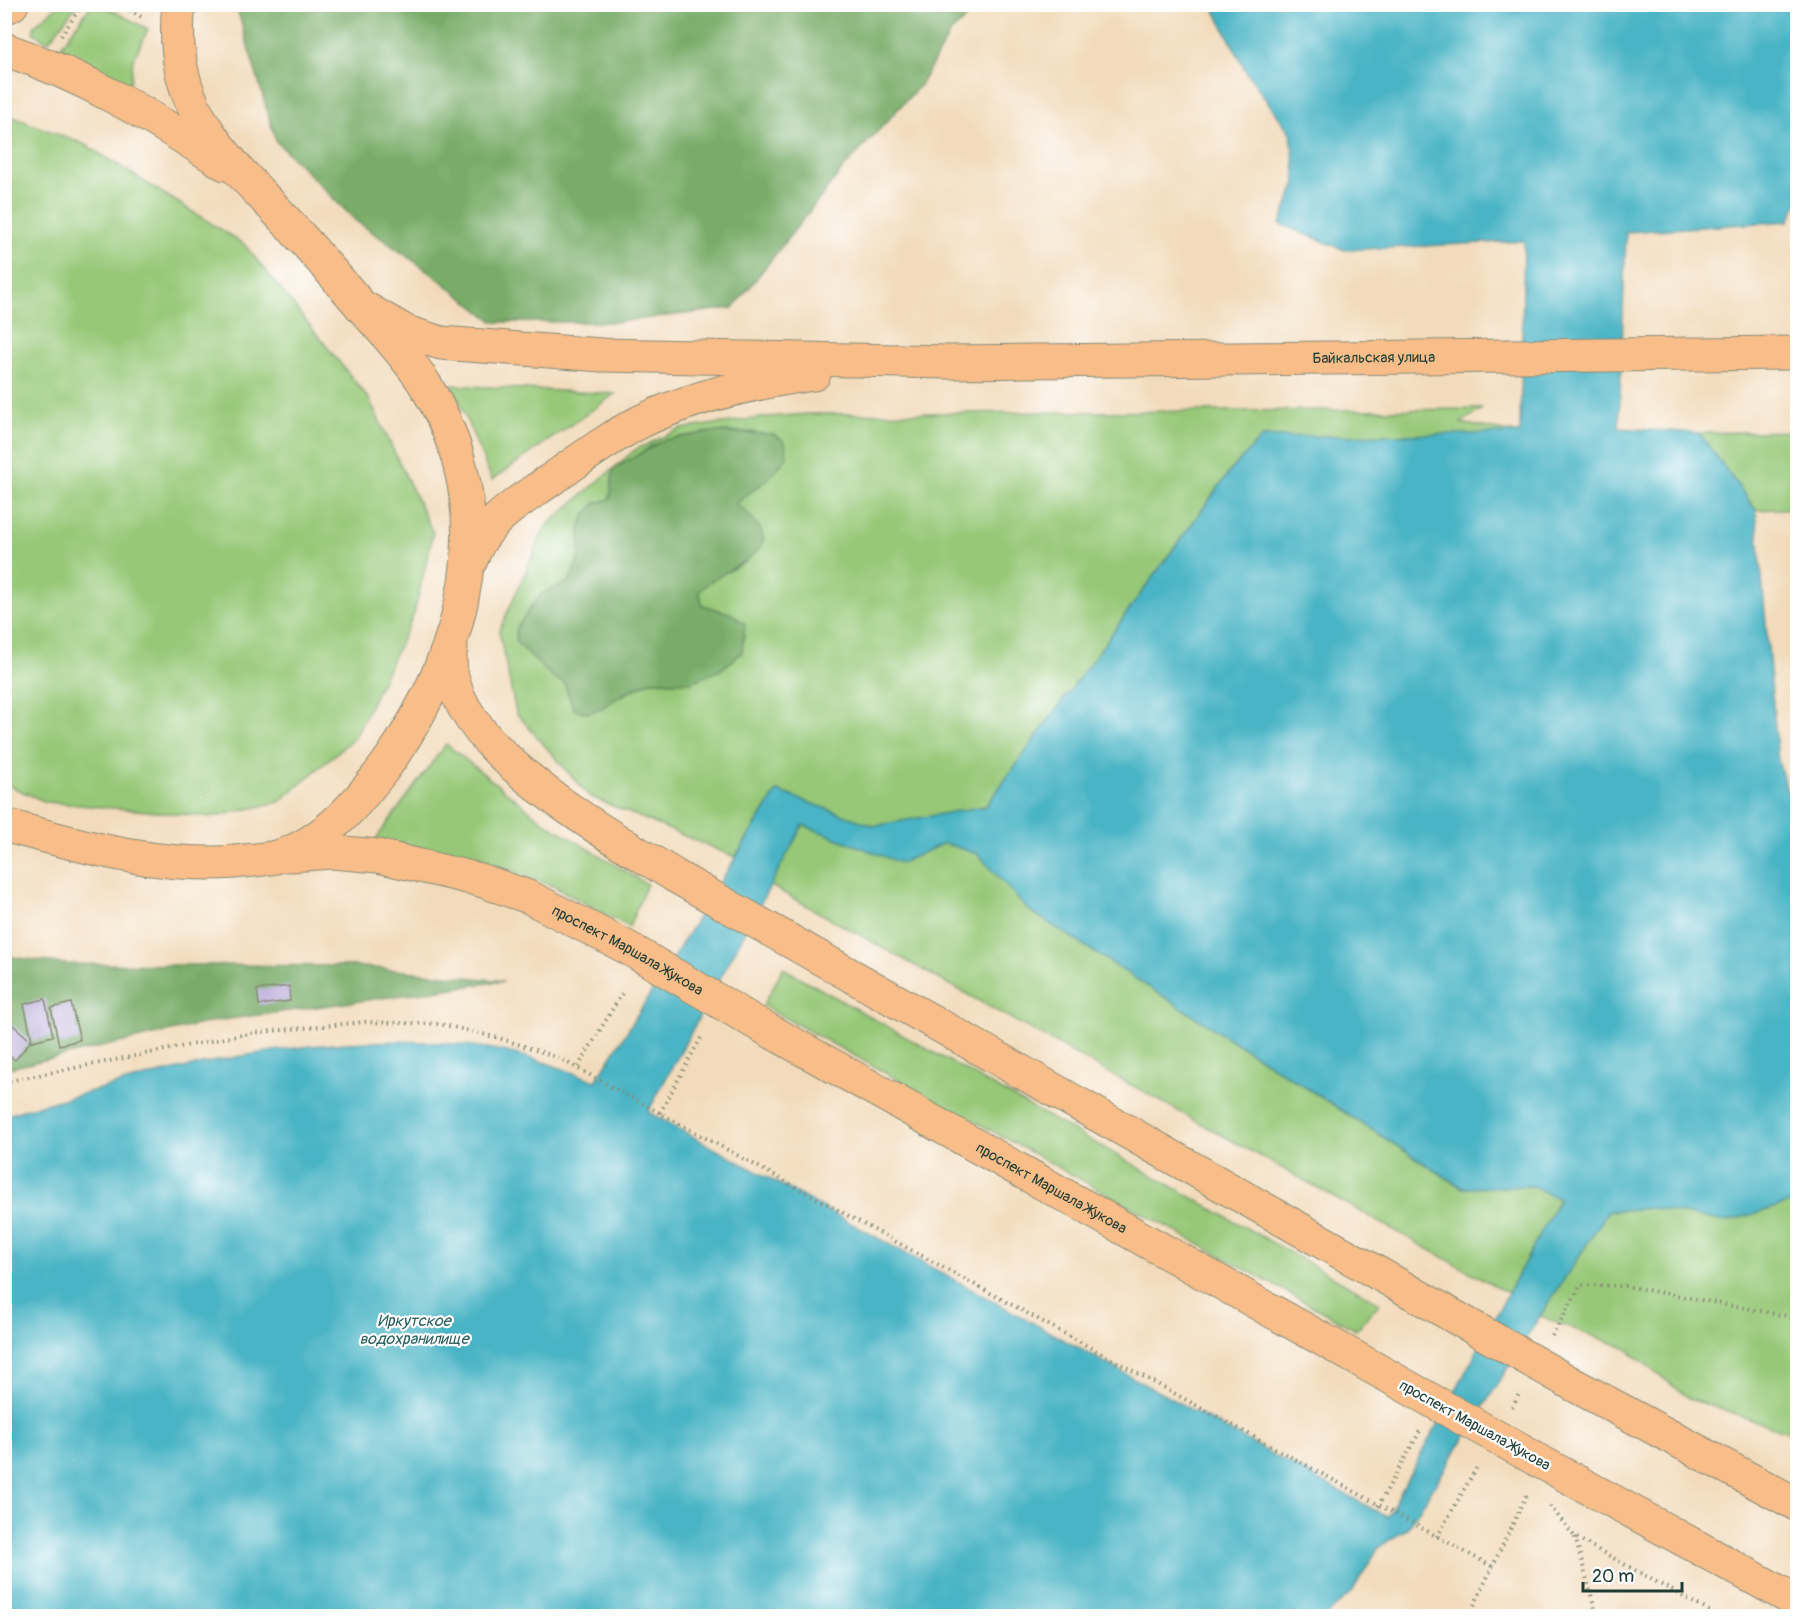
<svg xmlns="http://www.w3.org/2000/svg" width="1802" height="1621" font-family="Pangolin,sans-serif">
  <rect width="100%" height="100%" fill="#fff"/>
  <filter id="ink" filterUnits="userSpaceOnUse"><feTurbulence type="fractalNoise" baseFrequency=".0167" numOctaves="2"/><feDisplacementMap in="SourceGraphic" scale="12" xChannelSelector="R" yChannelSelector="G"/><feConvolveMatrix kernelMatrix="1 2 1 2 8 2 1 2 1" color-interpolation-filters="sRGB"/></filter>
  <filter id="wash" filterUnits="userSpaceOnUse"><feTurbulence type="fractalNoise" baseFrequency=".008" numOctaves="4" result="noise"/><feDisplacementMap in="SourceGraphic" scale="24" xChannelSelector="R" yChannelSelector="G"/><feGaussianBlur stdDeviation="1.35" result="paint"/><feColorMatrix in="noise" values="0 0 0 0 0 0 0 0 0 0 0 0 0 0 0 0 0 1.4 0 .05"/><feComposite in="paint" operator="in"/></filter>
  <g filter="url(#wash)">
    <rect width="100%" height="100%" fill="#f2dbbb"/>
    <g fill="#96c877" stroke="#5a8256" stroke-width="1.5" fill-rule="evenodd">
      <path d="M59 5H77L48 42 33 33 35 25Z"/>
      <path d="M91 5H102L148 29 133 60 130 85 60 48Z"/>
      <path d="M5 114 86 145 244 244 369 399 433 533 414 614 355 737 279 802 213 817 46 802 5 784Z"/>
      <path d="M452 385 615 394 492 480Z"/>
      <path d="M1482 409 1461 423 1521 434 1261 438 1231 470 986 806 874 826 777 791 735 857 589 796 516 713 499 631 546 526 635 450 680 429 767 417 809 414ZM710 432H755L769 478 735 504 747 512 746 562 709 581 699 590 702 605 731 614 742 652 720 670 677 682 651 681 588 713 574 709 564 683 525 616 532 604 569 582 580 556V527L586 514 610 499 639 455 651 446 679 437Z"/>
      <path d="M1797 431V508L1756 510 1699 433Z"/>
      <path d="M446 744 544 822 647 884 629 927 553 886 486 862 375 840Z"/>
      <path d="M803 825 901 863 944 843 978 854 1027 909 1462 1188 1533 1186 1559 1199 1508 1293 769 885Z"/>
      <path d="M783 968 1380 1303 1356 1330 763 1006Z"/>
      <path d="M1797 1201V1435L1690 1399 1625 1348 1540 1316 1608 1211 1652 1207 1726 1222Z"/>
    </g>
    <g fill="#78ac68" stroke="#4c744e" stroke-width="1.5">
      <path d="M236 5V4L981 5 950 33 921 84 842 170 733 308 617 322H494L428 271 356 221 276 141Z"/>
      <path d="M710 432 773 434 785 442 787 457 769 478 735 504C804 553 728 561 699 591L702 605 732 614 745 624 742 652 720 670 691 682 651 681 626 692 602 708 588 713 574 709 564 683 552 677 516 642V628L542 593 569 582 580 556V527L586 514 596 503 610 499 613 469 664 440Z"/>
      <path d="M4 956 66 964 354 966 504 981 215 1021 5 1069Z"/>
    </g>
    <path fill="#48b4c5" stroke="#34787c" stroke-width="1.5" fill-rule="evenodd" d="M1212 5H1797V204L1789 221 1626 232 1619 428 1699 433 1756 510 1778 761 1797 823V1201L1726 1222 1652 1208 1608 1211 1540 1316 1408 1528 1378 1548 1352 1592 1326 1616H5L4 1116C33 1106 63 1100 92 1091 218 1056 357 1028 487 1048 525 1054 561 1068 596 1081L777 791 874 826 986 806 1231 470 1262 437 1520 433 1524 241 1345 250 1280 224 1296 183 1291 134 1247 73ZM803 825 901 863 944 843 978 854 1027 909 1463 1188 1533 1186 1559 1199 1387 1517 648 1112Z"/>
    <g id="blocks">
      <g fill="#bdafdc">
        <path d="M289 986 290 1001 259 1005 257 990Z"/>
        <path d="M45 999 53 1036 32 1041 24 1004Z"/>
        <path d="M71 1003 80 1040 59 1045 51 1008Z"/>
        <path d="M12 1024 31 1041 15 1060 4 1051V1033Z"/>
      </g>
    </g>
  </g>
  <g filter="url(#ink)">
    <use href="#blocks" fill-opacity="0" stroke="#888c78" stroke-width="1.5"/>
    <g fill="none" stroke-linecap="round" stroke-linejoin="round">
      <g stroke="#888c78" stroke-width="35">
        <g id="major">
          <path d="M4 8 12 4"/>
          <path d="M4 49C89 78 151 116 225 164"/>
          <path id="s1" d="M361 306 406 332 441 343 602 355 948 362 1798 353"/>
          <path d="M471 560C484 522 514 505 546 483 577 462 608 438 642 421 694 396 757 382 814 374"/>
          <path d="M451 646C435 742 606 832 675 876L1411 1292"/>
          <path d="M4 825C83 846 152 868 235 862 249 860 266 860 280 856 325 842 360 800 387 764 467 650 503 512 426 386 410 360 389 338 369 315 342 284 315 252 287 222 223 153 167 108 179 4"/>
          <path id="s2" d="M290 855 332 852 378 856 480 880 529 897 628 948 756 1023 1372 1367"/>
          <path d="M1576 1386 1798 1505"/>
          <path d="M1541 1462 1798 1602"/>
        </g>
      </g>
      <g stroke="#888c78" stroke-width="4" stroke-dasharray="1.5 4.5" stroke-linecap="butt">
        <path d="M119 4 145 19"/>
        <path d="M61 36 83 4"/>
        <path d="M578 1067 624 990"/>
        <path d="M4 1082 250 1033 365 1022 440 1024 499 1038 557 1057 1493 1567"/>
        <path d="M660 1113 703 1034"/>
        <path d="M1552 1336 1581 1285 1625 1286 1798 1318"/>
        <path d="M1512 1407 1520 1392"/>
        <path d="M1378 1506 1420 1431"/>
        <path d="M1550 1506 1575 1537 1718 1616"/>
        <path d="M1437 1537 1478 1465"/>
        <path d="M1575 1537 1597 1616"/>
        <path d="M1469 1616 1528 1492"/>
      </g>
      <use href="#major" stroke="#f8bd89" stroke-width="33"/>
      <g stroke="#888c78" stroke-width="35" stroke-linecap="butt">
        <g id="major-bridge">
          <path d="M1411 1292 1576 1386"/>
          <path d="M1372 1367 1541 1462"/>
        </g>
      </g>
      <use href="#major-bridge" stroke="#f8bd89" stroke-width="33"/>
    </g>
  </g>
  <g text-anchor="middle" stroke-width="4.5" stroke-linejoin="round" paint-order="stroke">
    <g font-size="15" fill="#1f3d34" stroke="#fff">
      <text dy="5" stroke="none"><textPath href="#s1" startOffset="1022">Байкальская улица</textPath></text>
      <text dy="5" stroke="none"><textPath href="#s2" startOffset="357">проспект Маршала Жукова</textPath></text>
      <text dy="5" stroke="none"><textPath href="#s2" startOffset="843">проспект Маршала Жукова</textPath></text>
      <text transform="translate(1475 1425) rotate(29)" y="5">проспект Маршала Жукова</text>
    </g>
    <g font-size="16" font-style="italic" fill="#2b6160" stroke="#fff">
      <text x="414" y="1326">Иркутское<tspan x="414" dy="18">водохранилище</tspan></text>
    </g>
  </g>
  <rect width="1802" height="1621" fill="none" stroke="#fff" stroke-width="24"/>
  <path d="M1583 1582v9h99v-9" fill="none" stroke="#1f3d34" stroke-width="3"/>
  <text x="1592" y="1582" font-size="18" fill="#1f3d34" stroke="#ffffff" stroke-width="4.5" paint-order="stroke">20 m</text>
</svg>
